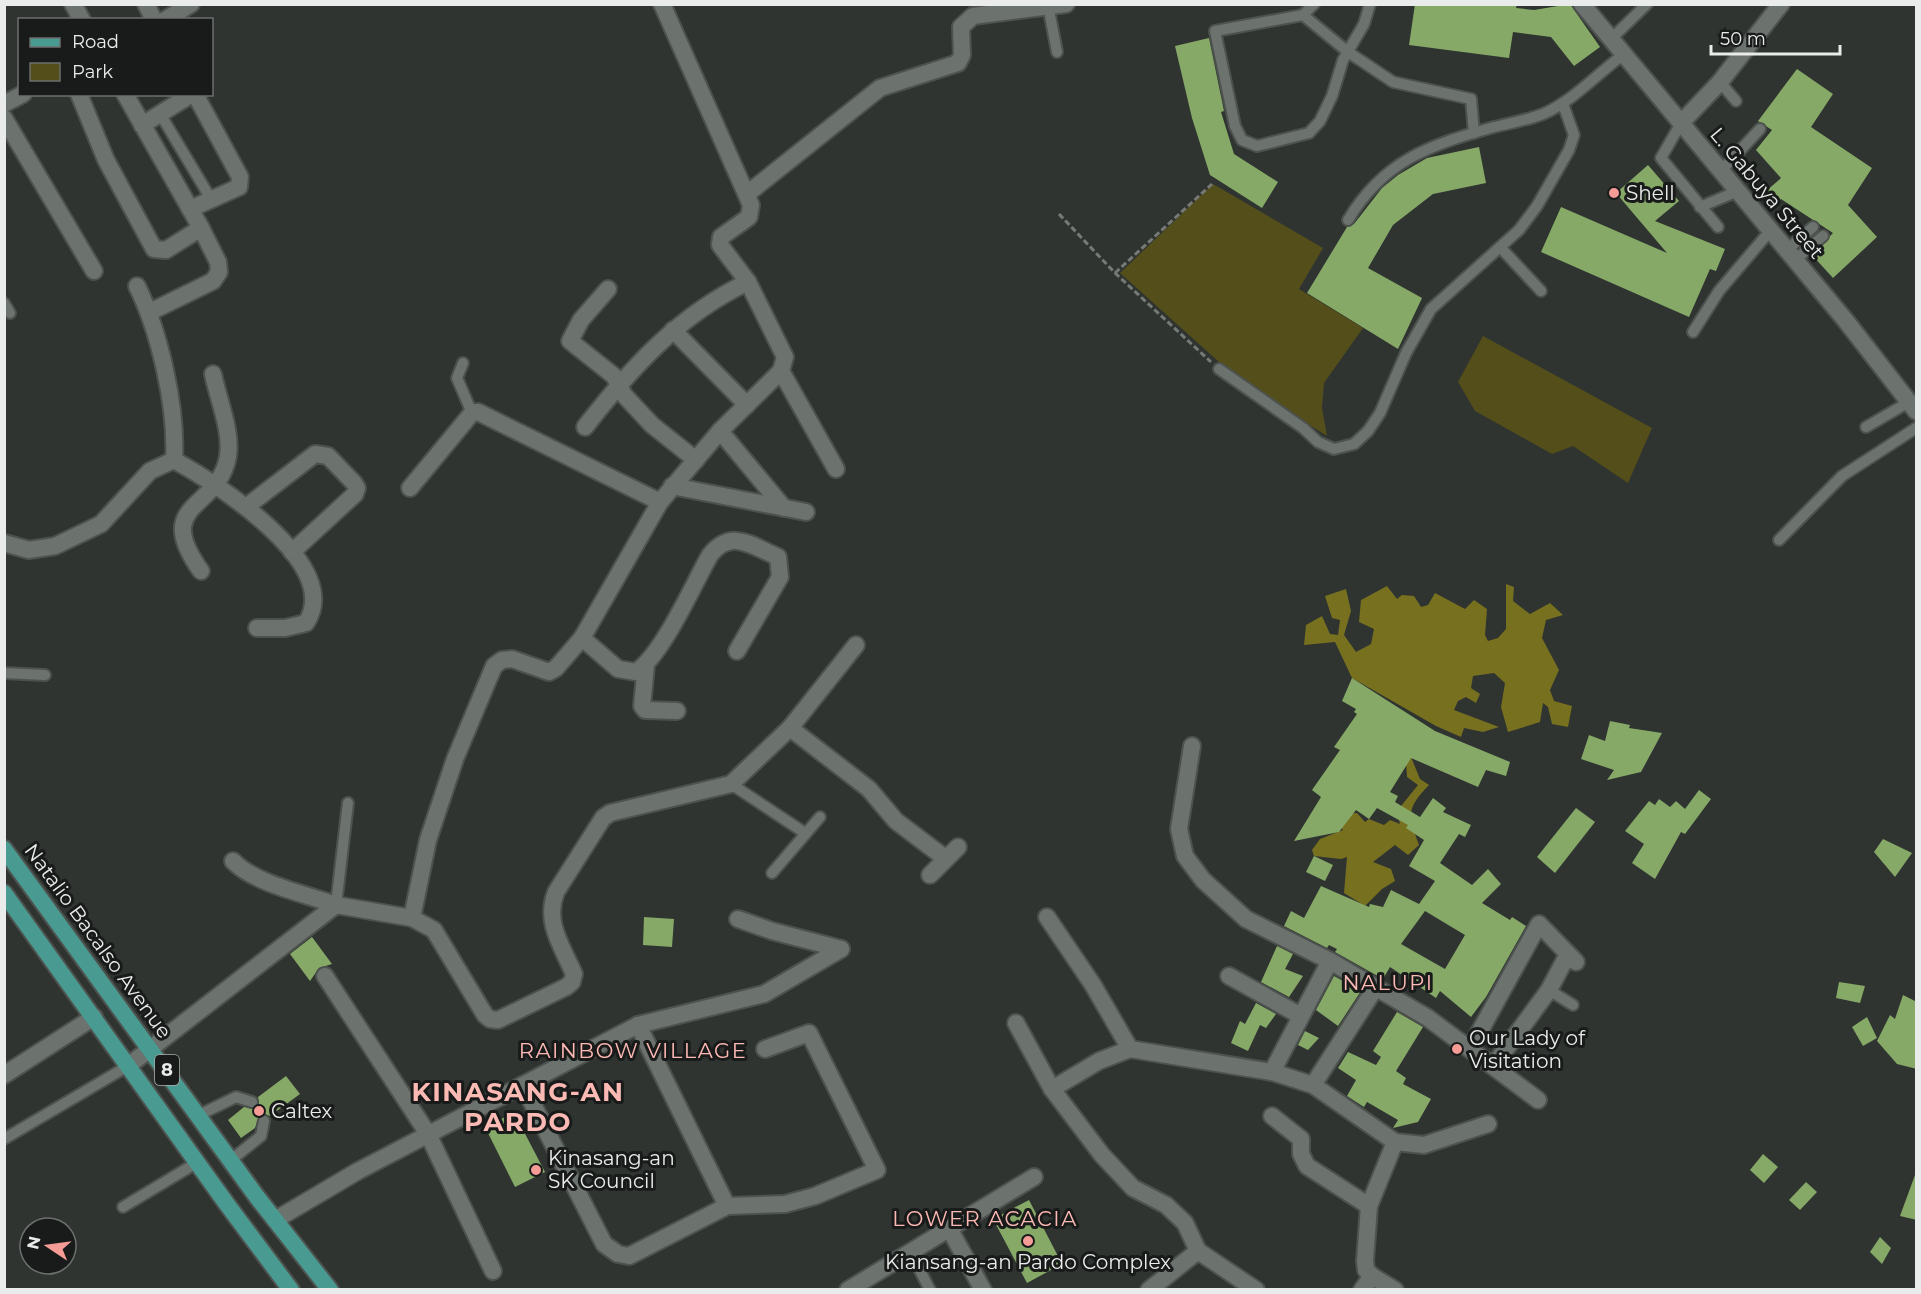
<svg xmlns="http://www.w3.org/2000/svg" width="1921" height="1294" font-family="Montserrat,sans-serif">
  <rect width="100%" height="100%" fill="#2f3431"/>
  <g fill="#534e1a">
    <path d="M1213 184 1323 248 1299 289 1363 328 1324 383 1322 408 1327 436 1239 380 1120 273Z"/>
    <path d="M1483 336 1652 428 1628 483 1573 446 1552 454 1475 411 1458 382Z"/>
  </g>
  <g fill="#77701f">
    <path d="M1506 584 1514 587 1513 601 1530 614 1550 603 1563 615 1546 620 1542 638 1559 670 1550 690 1554 701 1572 706 1568 727 1552 724 1548 707 1543 703 1540 722 1508 732 1501 707 1505 683 1494 673 1473 676 1471 688 1480 694 1476 703 1466 697 1458 701 1454 710 1499 727 1483 732 1464 728 1461 737 1436 726 1352 678 1335 642 1304 645 1306 625 1322 616 1330 634 1338 635 1340 620 1332 618 1325 596 1346 589 1351 611 1344 635 1356 652 1371 644 1374 629 1359 622 1361 600 1387 586 1397 599 1402 595 1414 596 1421 607 1428 605 1435 593 1465 609 1474 600 1487 609 1485 635 1488 641 1498 638 1506 629Z"/>
    <path d="M1411 757 1420 779 1429 785C1406 809 1408 814 1419 845L1408 855 1395 845 1373 862 1391 869 1395 881 1382 889 1365 906 1344 893 1347 857 1341 859 1314 856 1312 850 1320 839 1343 830 1336 821 1341 814 1357 813 1365 822 1369 819 1384 825 1390 820 1400 824 1397 811 1418 785 1407 777 1406 761Z"/>
  </g>
  <g fill="#86a967" fill-rule="evenodd">
    <path d="M1415 4H1517L1516 8 1534 10 1570 4 1600 47 1574 66 1551 37 1513 32 1509 58 1409 45Z"/>
    <path d="M1209 38 1224 111 1221 112 1234 154 1278 182 1262 208 1210 175 1192 118 1175 46Z"/>
    <path d="M1797 69 1833 94 1811 127 1872 168 1848 205 1877 237 1833 278 1812 255 1833 233 1781 199 1775 204 1765 192 1781 178 1756 150 1772 130 1758 121Z"/>
    <path d="M1479 147 1486 183 1433 194 1393 225 1368 268 1422 298 1398 349 1307 293 1347 227 1354 224 1382 188 1398 175 1427 158Z"/>
    <path d="M1648 165 1679 201 1655 221 1725 249 1716 271 1710 269 1689 317 1541 252 1561 207 1667 253 1616 193Z"/>
    <path d="M1352 678 1435 731 1510 762 1506 776 1486 770 1478 787 1411 758 1390 792 1398 796 1395 802 1420 817 1433 798 1446 808 1443 812 1471 825 1465 837 1459 834 1440 863 1472 885 1488 869 1501 884 1482 903 1510 920 1512 917 1526 926 1486 997 1471 1017 1440 991 1436 998 1390 967 1383 979 1335 952 1337 949 1329 945 1327 948 1284 926 1291 911 1304 918 1321 886 1369 907 1370 904 1383 907 1391 890 1419 904 1435 881 1409 866 1424 840 1406 828 1408 825 1377 808 1369 819 1356 810 1339 832 1294 841 1321 797 1312 790 1340 750 1334 747 1357 714 1354 712 1356 709 1342 701ZM1425 911 1465 935 1445 969 1401 944Z"/>
    <path d="M1610 721 1630 725 1629 728 1662 733 1641 772 1607 780 1614 770 1581 759 1589 735 1605 741Z"/>
    <path d="M1699 790 1711 799 1685 834 1681 832 1655 879 1632 863 1644 844 1625 831 1649 801 1655 805 1659 799 1670 807 1676 801 1685 809Z"/>
    <path d="M1576 808 1595 822 1555 873 1537 857Z"/>
    <path d="M1883 839 1912 853 1895 877 1874 852Z"/>
    <path d="M1314 856 1333 865 1325 881 1306 872Z"/>
    <path d="M644 917 674 919 672 947 643 945Z"/>
    <path d="M312 937 332 964 319 968 310 981 290 954Z"/>
    <path d="M1277 946 1293 954 1285 969 1303 976 1289 997 1261 982Z"/>
    <path d="M1334 976 1361 991 1338 1026 1316 1010Z"/>
    <path d="M1839 982 1865 986 1860 1003 1836 998Z"/>
    <path d="M1903 995 1917 1002V1069L1897 1064 1877 1041 1890 1015 1895 1019Z"/>
    <path d="M1256 1003 1276 1014 1266 1028 1260 1025 1248 1051 1231 1043 1240 1021 1245 1024Z"/>
    <path d="M1397 1012 1423 1027 1396 1071 1406 1078 1403 1084 1431 1099 1418 1122 1393 1128 1398 1120 1367 1102 1364 1107 1347 1096 1356 1080 1338 1068 1348 1052 1376 1065 1381 1057 1373 1051Z"/>
    <path d="M1867 1017 1877 1038 1863 1046 1852 1027Z"/>
    <path d="M1305 1031 1319 1038 1308 1050 1298 1045Z"/>
    <path d="M286 1076 300 1094 270 1116 265 1114 259 1116 255 1128 241 1138 228 1120 244 1107 257 1108 259 1104 258 1097Z"/>
    <path d="M509 1115 517 1131 522 1128 545 1172 515 1187 485 1127Z"/>
    <path d="M1763 1154 1778 1167 1764 1183 1750 1170Z"/>
    <path d="M1915 1175H1917V1220L1900 1216Z"/>
    <path d="M1806 1182 1817 1192 1800 1210 1789 1200Z"/>
    <path d="M1029 1200 1062 1264 1027 1283 993 1219Z"/>
    <path d="M1880 1237 1891 1248 1882 1264 1870 1252Z"/>
  </g>
  <g fill="none" stroke-linecap="round" stroke-linejoin="round">
    <g stroke="#4e524f" stroke-width="14">
      <g id="service">
        <path d="M1314 4 1303 15 1215 31 1235 126 1242 140 1257 146 1309 133 1320 121 1332 96 1343 60 1364 24 1370 4"/>
        <path d="M1048 5 1057 52"/>
        <path d="M1303 15 1348 52 1393 82 1471 99 1474 133"/>
        <path d="M1611 39 1647 4"/>
        <path d="M1720 82 1736 101"/>
        <path d="M159 112 211 199"/>
        <path d="M1681 123 1661 158 1718 227"/>
        <path d="M1721 171 1760 129"/>
        <path d="M1700 207 1738 191"/>
        <path d="M1348 220C1384 160 1430 145 1494 127 1510 123 1528 120 1543 114 1573 101 1597 74 1624 54"/>
        <path d="M1500 247 1541 291"/>
        <path d="M1787 250 1813 227"/>
        <path d="M1795 260 1823 236"/>
        <path d="M4 303 10 313"/>
        <path d="M1693 332 1719 291 1770 231"/>
        <path d="M463 363 457 378 472 413"/>
        <path d="M1219 369 1303 428 1318 442 1334 449 1354 444 1368 431 1380 413 1406 353 1431 309 1519 230 1537 206 1569 150 1574 135 1563 104"/>
        <path d="M1866 427 1909 402"/>
        <path d="M1779 540 1842 476 1916 428"/>
        <path d="M4 673 45 675"/>
        <path d="M731 784 805 833"/>
        <path d="M772 873 820 817"/>
        <path d="M336 905 348 803"/>
        <path d="M1549 990 1573 1005"/>
        <path d="M199 1115 236 1097 252 1102"/>
        <path d="M4 1139 128 1066"/>
        <path d="M231 1160 261 1136 264 1121"/>
        <path d="M123 1207 198 1162"/>
        <path d="M911 1253 930 1290"/>
      </g>
    </g>
    <g stroke="#4e524f" stroke-width="20">
      <g id="minor">
        <path d="M73 4 82 20"/>
        <path d="M146 4 154 20"/>
        <path d="M165 20 191 4"/>
        <path d="M79 94 106 160 154 249 166 250 201 228"/>
        <path d="M125 94 201 228 218 262 219 272 213 281 150 312"/>
        <path d="M4 104 23 94"/>
        <path d="M4 118 94 271"/>
        <path d="M1681 123 1720 82 1781 4"/>
        <path d="M142 125 192 94"/>
        <path d="M747 194 880 88 958 63 962 55 961 27 973 16 1066 4"/>
        <path d="M190 209 239 187 240 177 195 94"/>
        <path d="M608 289 581 320 570 341 614 376 624 395 652 425 696 460"/>
        <path d="M673 330 747 405"/>
        <path d="M781 371 836 469"/>
        <path d="M585 427C631 368 680 314 748 282"/>
        <path d="M720 431 784 508"/>
        <path d="M174 460C215 483 345 564 306 623L285 628H257"/>
        <path d="M672 486 806 512"/>
        <path d="M410 488 472 413 478 412 660 502"/>
        <path d="M246 507 315 454 328 456 354 483 357 488 355 494 292 552"/>
        <path d="M4 543 29 550 55 546 101 524 150 471 174 460C177 408 160 333 137 286"/>
        <path d="M201 571C151 501 219 511 228 456 232 431 218 399 213 374"/>
        <path d="M582 638 618 669 636 672C663 654 693 585 710 555 732 528 752 546 778 557L780 577 737 651"/>
        <path d="M646 665 642 706 645 710 677 711"/>
        <path d="M790 728 869 789 896 821 945 858"/>
        <path d="M1192 746 1179 829 1185 856 1203 880 1246 919 1330 961 1428 1018 1538 1100"/>
        <path d="M233 861C255 884 306 894 336 905"/>
        <path d="M930 875 958 847"/>
        <path d="M1047 917 1093 985 1130 1049"/>
        <path d="M412 918 428 840 455 759 494 666 502 660 512 659 549 672 556 668 582 638 660 502 720 431 781 371 785 357 748 282 720 245 721 237 749 217 751 205 662 4"/>
        <path d="M738 919 772 931 841 949"/>
        <path d="M325 976 428 1134 493 1271"/>
        <path d="M1229 976 1301 1016"/>
        <path d="M1016 1023 1052 1089 1102 1155 1133 1188 1166 1205 1185 1223 1198 1251 1256 1290"/>
        <path d="M638 1025 727 1206"/>
        <path d="M1470 1049 1539 924 1576 962"/>
        <path d="M1494 1065 1549 990 1568 954"/>
        <path d="M128 1066 336 905 412 918 434 930 485 1015 490 1019 498 1020 566 987 572 982 574 974C562 946 544 922 556 892L603 818 610 813 731 784 790 728 856 645"/>
        <path d="M1272 1072 1330 961"/>
        <path d="M4 1075 94 1017"/>
        <path d="M523 1085 604 1244 618 1254 629 1256 727 1206 785 1204 815 1196 877 1170 809 1033 765 1049"/>
        <path d="M1313 1085 1376 987"/>
        <path d="M1052 1089 1099 1061 1130 1049 1272 1072 1313 1085 1395 1142 1424 1145 1488 1124"/>
        <path d="M1272 1116 1301 1139V1154L1307 1166 1369 1206"/>
        <path d="M1395 1142 1369 1206 1365 1261 1366 1270 1372 1276 1395 1290"/>
        <path d="M275 1220 358 1171 638 1025 764 994 841 949"/>
        <path d="M950 1230 983 1290"/>
        <path d="M848 1290 1034 1177"/>
        <path d="M1149 1290 1198 1251"/>
        <path d="M1362 1290 1372 1276"/>
      </g>
    </g>
    <g stroke="#4e524f" stroke-width="20">
      <path id="tertiary" d="M1582 4 1846 321 1916 411"/>
    </g>
    <g stroke="#4e524f" stroke-width="20">
      <g id="primary">
        <path d="M4 849 257 1197 330 1290"/>
        <path d="M4 893 226 1203 291 1290"/>
      </g>
    </g>
    <g stroke="#767a77" stroke-width="3" stroke-dasharray="6 3" stroke-linecap="butt">
      <path d="M1059 214 1115 273 1211 362"/>
      <path d="M1115 273 1212 184"/>
    </g>
    <use href="#service" stroke="#6c726e" stroke-width="10"/>
    <use href="#minor" stroke="#6c726e" stroke-width="16"/>
    <use href="#tertiary" stroke="#6c726e" stroke-width="16"/>
    <use href="#primary" stroke="#499a91" stroke-width="16"/>
  </g>
  <g fill="#f59c96" stroke="#191b1a" stroke-width="2">
    <circle cx="1614" cy="193" r="6"/>
    <circle cx="1457" cy="1049" r="6"/>
    <circle cx="259" cy="1111" r="6"/>
    <circle cx="536" cy="1170" r="6"/>
    <circle cx="1028" cy="1241" r="6"/>
  </g>
  <g text-anchor="middle" stroke-width="6" stroke-linejoin="round" paint-order="stroke">
    <rect fill="#191b1a" stroke="#abadac" stroke-width="1.5" x="155" y="1055" width="24" height="30" rx="4.5"/>
    <g font-size="18" font-weight="bold" fill="#e9ecea">
      <text x="167" y="1076">8</text>
    </g>
    <g font-size="20" fill="#e9ecea" stroke="#191b1a" text-anchor="start">
      <text x="1626" y="200">Shell</text>
      <text x="1469" y="1045">Our Lady of<tspan x="1469" dy="23">Visitation</tspan></text>
      <text x="271" y="1118">Caltex</text>
      <text x="548" y="1165">Kinasang-an<tspan x="548" dy="23">SK Council</tspan></text>
      <text x="1028" y="1269" text-anchor="middle">Kiansang-an Pardo Complex</text>
    </g>
    <g font-size="20" fill="#e9ecea" stroke="#191b1a">
      <text transform="translate(1767 193) rotate(50)" y="7">L. Gabuya Street</text>
      <text transform="translate(98 941) rotate(54)" y="7">Natalio Bacalso Avenue</text>
    </g>
    <g font-size="21" letter-spacing="1.5" fill="#fdb9b4" stroke="#191b1a">
      <text x="1388" y="990">NALUPI</text>
      <text x="633" y="1058">RAINBOW VILLAGE</text>
      <text x="985" y="1226">LOWER ACACIA</text>
    </g>
    <g font-size="26" font-weight="bold" letter-spacing="1.5" fill="#fdb9b4" stroke="#191b1a">
      <text x="518" y="1101">KINASANG-AN<tspan x="518" dy="30">PARDO</tspan></text>
    </g>
  </g>
  <rect width="1921" height="1294" fill="none" stroke="#e9ecea" stroke-width="12"/>
  <rect x="18" y="18" width="195" height="78" fill="#191b1a" stroke="#6c6f6d" stroke-width="1.5"/>
  <rect x="30" y="38" width="30" height="9" fill="#499a91" stroke="#6c6f6d" stroke-width="1.5"/>
  <text x="72" y="48" font-size="18" fill="#e9ecea">Road</text>
  <rect x="30" y="63" width="30" height="18" fill="#534e1a" stroke="#6c6f6d" stroke-width="1.5"/>
  <text x="72" y="78" font-size="18" fill="#e9ecea">Park</text>
  <g transform="translate(48 1246) rotate(283)"><circle r="28" fill="#191b1a" stroke="#6c6f6d" stroke-width="1.5"/>
  <path d="M0-4.5L10 22L0 15L-10 22Z" fill="#f59c96"/>
  <text y="-9" font-size="16" font-weight="bold" text-anchor="middle" fill="#e9ecea">N</text>
  </g>
  <path d="M1711 45v9h129v-9" fill="none" stroke="#e9ecea" stroke-width="3"/>
  <text x="1720" y="45" font-size="18" fill="#e9ecea" stroke="#191b1a" stroke-width="4.5" paint-order="stroke">50 m</text>
</svg>
